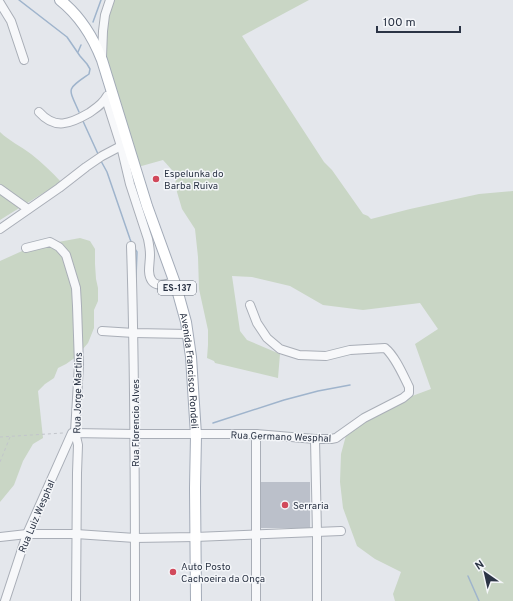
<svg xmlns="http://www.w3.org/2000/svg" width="513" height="601" font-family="Overpass,sans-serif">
  <rect width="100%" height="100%" fill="#e4e7ec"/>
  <g fill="#c9d6c5">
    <path d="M109 0H309L242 36 324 162 332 170 363 214 368 216 371 219 410 209 479 194 513 191V601H395L393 594 401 572 375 559 357 546 343 508 340 482 341 454 348 428 396 402 431 389 415 344 438 329 420 303 363 310 323 305 290 286 252 277 232 276 240 331 247 340 280 354 278 378 215 363 214 361 207 358 208 345V330L199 289 198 257 195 229 182 209 177 192 175 177 172 170 163 160 138 167 105 61Z"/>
    <path d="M0 132C9 141 21 146 31 154 41 162 52 172 61 182L0 220Z"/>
    <path d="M80 238 90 241 95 249V264L96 279 98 288V301L94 310V328L88 343 76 357 66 364 58 368 54 378 45 384 38 391 43 438 33 444 23 461 14 485 0 502V261L31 247Z"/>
  </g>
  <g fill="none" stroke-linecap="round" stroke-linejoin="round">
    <g stroke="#9fb4cc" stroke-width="1.5">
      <path d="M19 0 67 37 80 56 87 64 90 69 89 74C66 90 68 87 79 112"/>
      <path d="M93 22 101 0"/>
      <path d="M78 52 81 45"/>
      <path d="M82 119 98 154"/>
      <path d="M101 161 107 172 130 239 132 244"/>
      <path d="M135 249 137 252 136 277"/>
      <path d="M213 423 284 400 318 391 350 385"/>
      <path d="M468 576 479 601"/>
    </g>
  </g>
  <path fill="#bbc0ca" d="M261 482H310V528H260Z"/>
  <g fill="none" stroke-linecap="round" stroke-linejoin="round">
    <g stroke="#a9aeb7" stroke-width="10">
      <g id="minor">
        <path d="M0 3 11 21 24 60"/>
        <path d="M102 57 103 31 105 15 110 0"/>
        <path d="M106 99 121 146 130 184 148 239C149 244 150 249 150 255 150 260 149 265 149 271 150 288 162 286 174 282"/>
        <path d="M39 112C55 130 70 124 89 113 96 108 103 104 107 96"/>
        <path d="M0 189 28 209"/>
        <path d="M0 229 59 188 86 167 102 156 121 146"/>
        <path d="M131 246C135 364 135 483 135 601"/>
        <path d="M26 248 50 242 59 247 66 255 76 288 77 306 79 365 75 432 78 445 77 473 76 601"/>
        <path d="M102 331 134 333 188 334"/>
        <path d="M256 434V601"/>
        <path d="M315 439 317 533V601"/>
        <path d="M0 537 27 534H76L135 538 195 537 341 531"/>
        <path d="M5 601 27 534 72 433 135 434H256L315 439H331L336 438 340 435 364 418 403 398 409 393V387C403 375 395 356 385 348L350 350 326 356 299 355 280 349 267 338 257 323 250 305"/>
      </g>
    </g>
    <g stroke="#a3abb8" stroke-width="12">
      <g id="major">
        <path id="s1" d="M60 0C79 15 93 37 102 60L147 206 176 286 186 322 191 357 196 435 195 488 196 601"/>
      </g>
    </g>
    <g stroke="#c2c5cb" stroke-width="1" stroke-dasharray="3 3" stroke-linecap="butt">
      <path d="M0 437 63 433"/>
      <path d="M0 462 10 437"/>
    </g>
    <use href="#minor" stroke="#f7f8fa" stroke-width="8"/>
    <use href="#major" stroke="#fff" stroke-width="10"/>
  </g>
  <g fill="#d1495b" stroke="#f4f6f9" stroke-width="1.5">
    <circle cx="156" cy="179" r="4"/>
    <circle cx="285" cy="505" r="4"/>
    <circle cx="173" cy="572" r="4"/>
  </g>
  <g text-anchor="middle" stroke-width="3" stroke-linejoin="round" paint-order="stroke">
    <rect fill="#f4f6f9" stroke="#676e7b" stroke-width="1" x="158" y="281" width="38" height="14" rx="3"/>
    <g font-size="9" font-weight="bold" fill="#2b3445">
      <text x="177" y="291">ES-137</text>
    </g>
    <g font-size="10" fill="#2b3445" stroke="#f4f6f9" text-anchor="start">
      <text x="164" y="177">Espelunka do<tspan x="164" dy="12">Barba Ruiva</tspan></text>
      <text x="293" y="509">Serraria</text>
      <text x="181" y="570">Auto Posto<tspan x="181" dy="12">Cachoeira da Onça</tspan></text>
    </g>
    <g font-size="10" fill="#2b3445" stroke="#f4f6f9">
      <text dy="4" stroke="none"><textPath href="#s1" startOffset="398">Avenida Francisco Rondeli</textPath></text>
      <text transform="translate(77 393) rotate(-89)" y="4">Rua Jorge Martins</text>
      <text transform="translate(135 423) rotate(-90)" y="4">Rua Florencio Alves</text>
      <text transform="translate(281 436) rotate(2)" y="4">Rua Germano Wesphal</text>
      <text transform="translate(36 516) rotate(-67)" y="4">Rua Luiz Wesphal</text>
    </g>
  </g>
  <g transform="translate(485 573) rotate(326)" stroke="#f4f6f9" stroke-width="3" paint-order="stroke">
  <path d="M0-3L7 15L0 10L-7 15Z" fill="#2b3445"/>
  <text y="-6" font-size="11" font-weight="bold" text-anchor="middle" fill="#2b3445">N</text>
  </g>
  <path d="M377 26v6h83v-6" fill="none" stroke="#2b3445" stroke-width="2"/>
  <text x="383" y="26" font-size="12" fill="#2b3445" stroke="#f4f6f9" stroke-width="3" paint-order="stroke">100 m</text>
</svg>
